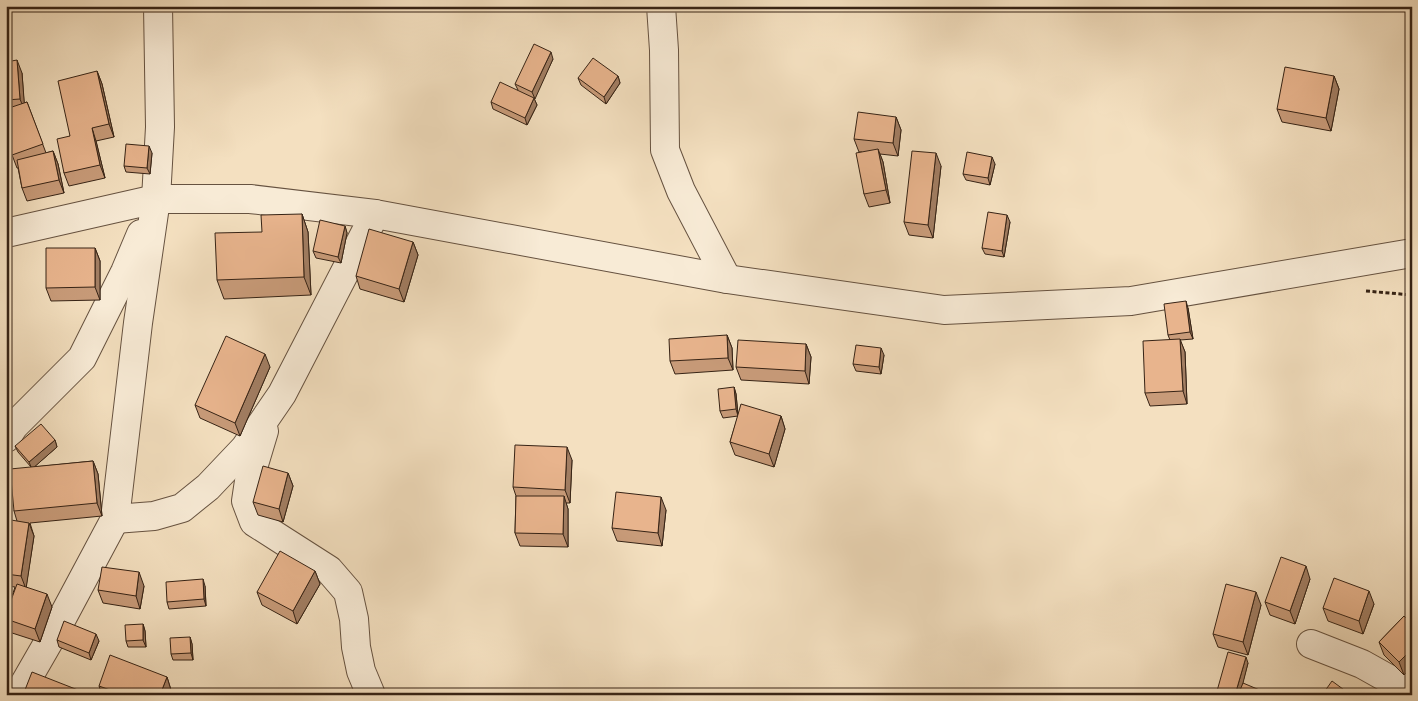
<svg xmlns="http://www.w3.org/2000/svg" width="1418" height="701" font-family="'EB Garamond',serif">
  <rect width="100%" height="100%" fill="#f4e0c0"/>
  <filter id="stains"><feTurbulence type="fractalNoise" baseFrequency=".004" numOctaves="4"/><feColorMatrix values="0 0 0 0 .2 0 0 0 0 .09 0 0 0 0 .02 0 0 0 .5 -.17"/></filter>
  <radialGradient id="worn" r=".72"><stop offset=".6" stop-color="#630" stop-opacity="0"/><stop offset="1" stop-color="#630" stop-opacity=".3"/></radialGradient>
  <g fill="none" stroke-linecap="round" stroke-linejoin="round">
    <g stroke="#665240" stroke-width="30">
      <g id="minor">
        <path d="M661 6 664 50 665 150 681 191 727 279"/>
        <path d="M6 233 156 199H250L375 214"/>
        <path d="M264 431 249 481 246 501 254 522 329 570 348 592 354 619 356 647 361 671 371 695"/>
        <path d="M6 438 14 426 82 358 125 272 141 234"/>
        <path d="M115 519 154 516 182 508 208 487 245 448 282 394 375 214 727 279 944 310 1131 301 1412 253"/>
        <path d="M1311 644 1362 664 1412 692"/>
        <path d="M18 695 60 622 115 519 138 323 156 199 160 127 158 6"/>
      </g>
    </g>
    <path stroke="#362315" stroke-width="3" stroke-dasharray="4 2.5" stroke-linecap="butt" d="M1366 291 1412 295"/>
    <use href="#minor" stroke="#f8ebd6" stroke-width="28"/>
  </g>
  <g fill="#c89b79" stroke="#362315">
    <path d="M553 59 534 99 537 105 527 125 493 109 491 102 518 90 515 84Z"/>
    <path d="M6 62 22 73 24 103 27 102 46 153 53 151 58 164 64 193 27 201 22 188 18 168H17L6 139Z"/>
    <path d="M97 71 102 84 114 137 96 141 105 178 69 186 64 173 70 136Z"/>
    <path d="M618 76 620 83 606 104 581 85 578 78Z"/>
    <path d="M1334 76 1339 89 1331 131 1282 122 1277 109Z"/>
    <path d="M896 117 901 130 898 156 880 154 883 162 890 203 869 207 864 194 862 152H859L854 139Z"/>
    <path d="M152 153 150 174 126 172 124 166Z"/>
    <path d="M995 164 990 185 966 180 963 174Z"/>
    <path d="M941 166 933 238 909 235 904 222Z"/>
    <path d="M302 214 308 232 311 295 224 299 217 280 262 232Z"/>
    <path d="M1010 222 1004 257 985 254 982 248Z"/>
    <path d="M345 226 347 233 341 263 316 258 313 251Z"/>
    <path d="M413 242 418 255 404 302 360 289 356 276Z"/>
    <path d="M95 248 100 261V300L51 301 46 288Z"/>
    <path d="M1188 308 1193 339 1180 340 1185 352 1187 404 1150 406 1145 393 1170 340 1168 335Z"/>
    <path d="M727 335 732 348 733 370 675 374 670 361Z"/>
    <path d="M806 344 811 357 809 384 741 380 736 367Z"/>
    <path d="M884 355 881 374 856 371 853 364Z"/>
    <path d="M270 367 240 436 200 418 195 405Z"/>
    <path d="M734 387 736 394 738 414 781 416 785 429 774 467 735 455 730 442 738 416 723 418 720 411Z"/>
    <path d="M55 440 57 447 34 467 93 461 98 474 102 516 30 523 34 536 26 587 52 607 40 642 9 632 6 623V614L15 587 8 586 6 583V550L17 521 14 511 31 467 18 452 15 446Z"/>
    <path d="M572 460 570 503H566L568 509V547L520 546 515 533 516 496 513 487Z"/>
    <path d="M288 473 293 486 283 522 258 515 253 502Z"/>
    <path d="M666 510 662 546 617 541 612 528Z"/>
    <path d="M315 571 320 584 297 624 262 605 257 592Z"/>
    <path d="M1310 579 1295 624 1270 615 1265 602Z"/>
    <path d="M144 586 140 609 103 603 98 590Z"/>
    <path d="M205 586 206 606 169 609 167 602Z"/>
    <path d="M1374 604 1363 634 1328 621 1323 608Z"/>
    <path d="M1261 605 1248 655 1218 647 1213 634Z"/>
    <path d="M1404 616V675L1384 655 1379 642Z"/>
    <path d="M143 624 145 631 146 647H128L126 641Z"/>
    <path d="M190 637 192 644 193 660H173L171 654Z"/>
    <path d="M57 640 99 641 91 660 59 647Z"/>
    <path d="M1248 663 1242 685 1262 691 1264 695H1219L1217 691Z"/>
    <path d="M167 677 171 690 169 695H102L99 686Z"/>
  </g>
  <g fill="#a27e63" stroke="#362315">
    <path d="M551 52 553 59 535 99 532 92Z"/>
    <path d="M17 60 22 73 25 112 20 99Z"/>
    <path d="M97 71 102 84 114 137 109 124Z"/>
    <path d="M618 76 620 83 606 104 604 97Z"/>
    <path d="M1334 76 1339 89 1331 131 1326 118Z"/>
    <path d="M534 98 537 105 527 125 525 118Z"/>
    <path d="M896 117 901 130 898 156 893 143Z"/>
    <path d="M92 128 96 141 105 178 100 165Z"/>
    <path d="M149 146 152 153 150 174 147 168Z"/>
    <path d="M878 149 883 162 890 203 886 190Z"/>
    <path d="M53 151 58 164 64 193 59 180Z"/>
    <path d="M936 153 941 166 933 238 928 225Z"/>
    <path d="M992 157 995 164 990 185 988 178Z"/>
    <path d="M302 214 308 232 311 295 304 277Z"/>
    <path d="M1007 215 1010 222 1004 257 1002 251Z"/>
    <path d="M345 226 347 233 341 263 338 257Z"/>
    <path d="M413 242 418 255 404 302 399 289Z"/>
    <path d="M95 248 100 261V300L95 287Z"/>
    <path d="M1186 301 1188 308 1193 339 1190 332Z"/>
    <path d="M727 335 732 348 733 370 728 358Z"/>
    <path d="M1180 339 1185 352 1187 404 1183 391Z"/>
    <path d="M806 344 811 357 809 384 805 371Z"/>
    <path d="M881 348 884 355 881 374 879 367Z"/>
    <path d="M265 354 270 367 240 436 235 423Z"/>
    <path d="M734 387 736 394 738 416 736 409Z"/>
    <path d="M781 416 785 429 774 467 769 454Z"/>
    <path d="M55 440 57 447 32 469 29 462Z"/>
    <path d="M567 447 572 460 570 503 565 490Z"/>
    <path d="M93 461 98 474 102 516 97 503Z"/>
    <path d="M288 473 293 486 283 522 279 509Z"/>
    <path d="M564 496 568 509V547L563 534Z"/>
    <path d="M661 497 666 510 662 546 658 533Z"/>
    <path d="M29 523 34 536 26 589 21 576Z"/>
    <path d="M1306 566 1310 579 1295 624 1290 611Z"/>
    <path d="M315 571 320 584 297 624 293 611Z"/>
    <path d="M139 572 144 586 140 609 136 596Z"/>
    <path d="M203 579 205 586 206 606 204 599Z"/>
    <path d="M1369 591 1374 604 1363 634 1359 621Z"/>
    <path d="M1256 592 1261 605 1248 655 1243 642Z"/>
    <path d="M47 594 52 607 40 642 35 629Z"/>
    <path d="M143 624 145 631 146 647 143 640Z"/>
    <path d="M96 634 99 641 91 660 89 653Z"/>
    <path d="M190 637 192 644 193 660 191 653Z"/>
    <path d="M1412 649V667L1404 675 1399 662Z"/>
    <path d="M1246 657 1248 663 1240 695H1235Z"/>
    <path d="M167 677 171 690 169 695H160Z"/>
  </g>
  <g fill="#e8b48d" stroke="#362315">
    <path d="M534 44 551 52 532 92 515 84Z"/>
    <path d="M593 58 618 76 604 97 578 78Z"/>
    <path d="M17 60 20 99 6 100V62Z"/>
    <path d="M1285 67 1334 76 1326 118 1277 109Z"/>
    <path d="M97 71 109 124 92 128 100 165 64 173 57 139 70 136 58 81Z"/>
    <path d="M500 82 534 98 525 118 491 102Z"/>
    <path d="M27 102 43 144 12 155 6 139V109Z"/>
    <path d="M858 112 896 117 893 143 854 139Z"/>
    <path d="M126 144 149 146 147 168 124 166Z"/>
    <path d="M878 149 886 190 864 194 856 153Z"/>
    <path d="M53 151 59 180 22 188 17 160Z"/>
    <path d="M912 151 936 153 928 225 904 222Z"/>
    <path d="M967 152 992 157 988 178 963 174Z"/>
    <path d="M988 212 1007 215 1002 251 982 248Z"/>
    <path d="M302 214 304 277 217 280 215 233 262 232 261 215Z"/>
    <path d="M320 220 345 226 338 257 313 251Z"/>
    <path d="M369 229 413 242 399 289 356 276Z"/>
    <path d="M46 248H95V287L46 288Z"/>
    <path d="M1186 301 1190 332 1168 335 1164 304Z"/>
    <path d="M727 335 728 358 670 361 669 339Z"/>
    <path d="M226 336 265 354 235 423 195 405Z"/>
    <path d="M1180 339 1183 391 1145 393 1143 341Z"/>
    <path d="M738 340 806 344 805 371 736 367Z"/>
    <path d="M856 345 881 348 879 367 853 364Z"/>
    <path d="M734 387 736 409 720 411 718 389Z"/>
    <path d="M741 404 781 416 769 454 730 442Z"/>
    <path d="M41 424 55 440 29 462 15 446Z"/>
    <path d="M515 445 567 447 565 490 513 487Z"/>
    <path d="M93 461 97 503 14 511 10 469Z"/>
    <path d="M263 466 288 473 279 509 253 502Z"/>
    <path d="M616 492 661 497 658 533 612 528Z"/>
    <path d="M516 496H564L563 534 515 533Z"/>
    <path d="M11 520 29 523 21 576 6 574V550Z"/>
    <path d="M280 551 315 571 293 611 257 592Z"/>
    <path d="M1281 557 1306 566 1290 611 1265 602Z"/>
    <path d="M102 567 139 572 136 596 98 590Z"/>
    <path d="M1334 578 1369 591 1359 621 1323 608Z"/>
    <path d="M203 579 204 599 167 602 166 582Z"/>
    <path d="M17 584 47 594 35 629 6 619V614Z"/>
    <path d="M1226 584 1256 592 1243 642 1213 634Z"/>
    <path d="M1404 616 1412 624V649L1399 662 1379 642Z"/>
    <path d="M64 621 96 634 89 653 57 640Z"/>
    <path d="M143 624V640L126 641 125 625Z"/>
    <path d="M190 637 191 653 171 654 170 638Z"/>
    <path d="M1228 652 1246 657 1235 695H1231L1217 691Z"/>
    <path d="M110 655 167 677 160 695H124L99 686Z"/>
    <path d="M32 672 78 690 76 695H23Z"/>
    <path d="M1332 681 1351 695H1322Z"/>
    <path d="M1243 683 1262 691 1261 695H1238Z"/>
  </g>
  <rect width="1418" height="701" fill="none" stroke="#f4e0c0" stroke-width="25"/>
  <rect x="8" y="8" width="1403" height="686" fill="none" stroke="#362315" stroke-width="2.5"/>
  <rect x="12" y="12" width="1393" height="676" fill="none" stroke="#362315"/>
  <rect width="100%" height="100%" filter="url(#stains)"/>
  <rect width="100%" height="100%" fill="url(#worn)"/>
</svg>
